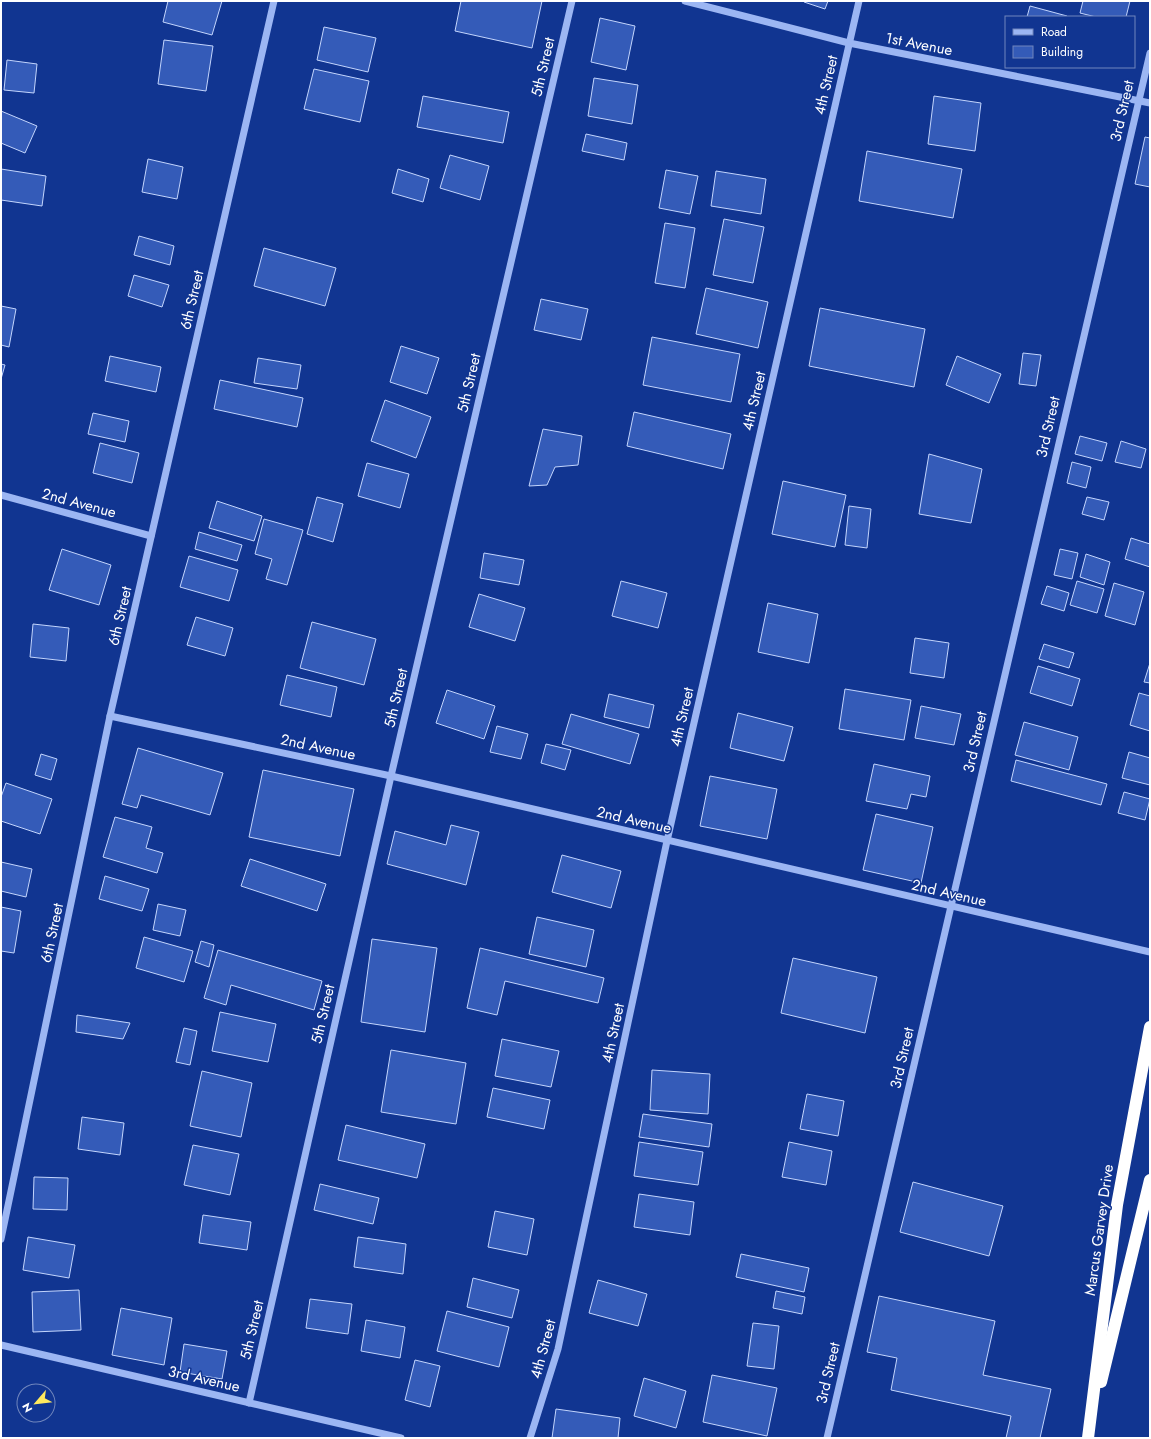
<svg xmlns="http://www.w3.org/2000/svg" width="1151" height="1439" font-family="Jost,sans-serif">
  <rect width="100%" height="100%" fill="#113591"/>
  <g fill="#345bb8" stroke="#c3d5fd">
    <path d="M168 1H222L212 35 163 22Z"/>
    <path d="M461 1H542L532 48 455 31Z"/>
    <path d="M804 1H828L825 9 804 2Z"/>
    <path d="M1083 1H1130L1126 17H1096L1080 13Z"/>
    <path d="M1030 6 1067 16V17H1027Z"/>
    <path d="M600 18 635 26 626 70 591 62Z"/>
    <path d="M324 27 376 38 368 72 317 60Z"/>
    <path d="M164 40 213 46 206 91 158 84Z"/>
    <path d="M7 60 37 64 34 93 4 90Z"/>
    <path d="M314 69 369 81 360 122 304 109Z"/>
    <path d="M594 78 638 85 632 124 588 116Z"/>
    <path d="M423 96 509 112 503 143 417 127Z"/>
    <path d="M934 96 981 103 975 151 928 144Z"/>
    <path d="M1 111 37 126 25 153 1 143Z"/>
    <path d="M586 134 627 143 624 160 582 151Z"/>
    <path d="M1145 137 1150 138V187L1135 184Z"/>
    <path d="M867 151 962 169 953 218 859 201Z"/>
    <path d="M450 155 489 166 480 200 440 188Z"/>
    <path d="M148 159 183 167 177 199 142 192Z"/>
    <path d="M1 169 46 176 42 206 1 200Z"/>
    <path d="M398 169 429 179 423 202 392 193Z"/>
    <path d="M666 170 698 176 690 214 659 208Z"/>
    <path d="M716 171 766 179 761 214 711 206Z"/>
    <path d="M724 219 764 227 753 283 713 275Z"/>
    <path d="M665 223 695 228 685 288 655 283Z"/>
    <path d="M139 236 174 246 170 265 134 255Z"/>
    <path d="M264 248 336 268 325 306 254 286Z"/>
    <path d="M134 275 169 285 162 307 128 296Z"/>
    <path d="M706 288 768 302 758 348 696 334Z"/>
    <path d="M541 299 588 309 581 340 534 330Z"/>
    <path d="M1 306 16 309 9 347 1 345Z"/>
    <path d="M820 308 925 329 914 387 809 366Z"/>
    <path d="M652 337 740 354 731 402 643 385Z"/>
    <path d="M401 346 439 358 427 394 390 382Z"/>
    <path d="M1023 353 1041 355 1036 386 1019 384Z"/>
    <path d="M110 356 161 367 156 392 105 381Z"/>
    <path d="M957 356 1001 374 989 403 946 385Z"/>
    <path d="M258 358 301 365 297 389 254 383Z"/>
    <path d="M1 364 5 365 1 379Z"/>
    <path d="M220 380 303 398 297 427 214 409Z"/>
    <path d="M385 400 431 417 416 458 371 441Z"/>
    <path d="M634 412 731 434 723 469 627 446Z"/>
    <path d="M93 413 129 421 125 442 88 434Z"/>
    <path d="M543 429 582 436 578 465 555 467 547 485 529 486Z"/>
    <path d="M1080 436 1107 443 1102 461 1075 454Z"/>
    <path d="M1121 441 1146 449 1141 468 1115 462Z"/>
    <path d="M100 443 139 453 132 483 93 473Z"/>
    <path d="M929 454 982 469 971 523 919 514Z"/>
    <path d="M1072 462 1091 467 1086 488 1067 483Z"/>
    <path d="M367 463 409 474 400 508 358 496Z"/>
    <path d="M783 481 846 495 835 547 772 534Z"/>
    <path d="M317 497 343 504 333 542 307 534Z"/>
    <path d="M1087 497 1109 502 1104 520 1082 514Z"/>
    <path d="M217 501 262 516 254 541 209 528Z"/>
    <path d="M849 506 871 509 867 548 845 545Z"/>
    <path d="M264 519 303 530 287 585 266 579 272 559 255 554Z"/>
    <path d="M199 532 242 545 237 561 195 549Z"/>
    <path d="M1131 538 1150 544V567L1125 559Z"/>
    <path d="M62 549 111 565 99 605 49 590Z"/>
    <path d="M1060 549 1078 553 1072 579 1054 575Z"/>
    <path d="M484 553 524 560 519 585 480 578Z"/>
    <path d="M1086 554 1110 562 1104 585 1080 577Z"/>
    <path d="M189 556 238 570 229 601 180 587Z"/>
    <path d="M621 581 667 593 658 628 612 616Z"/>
    <path d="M1077 581 1104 589 1097 613 1070 605Z"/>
    <path d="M1114 583 1144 592 1135 625 1105 616Z"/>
    <path d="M1047 586 1069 593 1064 611 1041 604Z"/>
    <path d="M479 594 525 608 515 641 469 627Z"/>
    <path d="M768 603 818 614 809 663 758 652Z"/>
    <path d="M196 617 233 628 225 656 187 645Z"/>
    <path d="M312 622 376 639 364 685 300 668Z"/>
    <path d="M33 624 69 628 66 661 30 657Z"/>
    <path d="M915 638 949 643 944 678 910 673Z"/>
    <path d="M1044 644 1074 653 1069 668 1039 659Z"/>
    <path d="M1150 663V683L1144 682Z"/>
    <path d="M1038 666 1080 679 1072 706 1030 693Z"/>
    <path d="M287 675 337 687 331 717 280 705Z"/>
    <path d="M845 689 911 700 904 740 839 729Z"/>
    <path d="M447 690 495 706 484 739 436 723Z"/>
    <path d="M1139 693 1150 696V731L1130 725Z"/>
    <path d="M609 694 654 705 649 728 604 717Z"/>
    <path d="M921 706 961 714 954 745 915 738Z"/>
    <path d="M738 713 793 727 784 761 730 748Z"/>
    <path d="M571 714 639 734 630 764 562 744Z"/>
    <path d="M1024 722 1078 737 1069 770 1015 755Z"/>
    <path d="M497 726 528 734 521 759 490 752Z"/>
    <path d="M546 744 571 750 565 770 541 763Z"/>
    <path d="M138 748 223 773 210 815 141 795 137 808 122 804Z"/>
    <path d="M1129 752 1150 758V785L1122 778Z"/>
    <path d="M41 754 57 759 51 780 35 775Z"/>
    <path d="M1016 760 1107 784 1101 805 1011 781Z"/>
    <path d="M874 764 930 776 926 797 911 794 907 809 866 801Z"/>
    <path d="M263 770 354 789 340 856 249 837Z"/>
    <path d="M710 776 777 789 767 839 700 826Z"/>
    <path d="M6 783 52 799 40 834 1 821V797Z"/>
    <path d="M1124 792 1150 799 1145 820 1118 813Z"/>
    <path d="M876 814 933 827 921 883 863 870Z"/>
    <path d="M115 817 152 827 146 848 163 853 157 873 103 857Z"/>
    <path d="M451 825 479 832 466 885 387 864 395 831 446 845Z"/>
    <path d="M562 855 621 871 611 908 552 892Z"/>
    <path d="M250 859 326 884 317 911 241 886Z"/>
    <path d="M1 862 32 869 26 897 1 891Z"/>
    <path d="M105 876 149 889 142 911 99 899Z"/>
    <path d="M158 904 186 910 180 936 153 930Z"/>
    <path d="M1 907 21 911 14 953 1 951Z"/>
    <path d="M537 917 594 930 586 967 529 954Z"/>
    <path d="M144 937 193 951 184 982 136 968Z"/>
    <path d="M372 939 437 948 425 1032 361 1022Z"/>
    <path d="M201 941 214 945 209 967 195 962Z"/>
    <path d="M480 948 604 978 598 1003 505 981 497 1015 467 1008Z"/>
    <path d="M218 950 322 981 314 1010 231 985 226 1005 204 998Z"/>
    <path d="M793 958 877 977 865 1033 781 1013Z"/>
    <path d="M220 1012 276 1024 268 1062 212 1051Z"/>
    <path d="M77 1015 130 1023 123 1039 76 1032Z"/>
    <path d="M184 1028 197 1031 190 1065 176 1062Z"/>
    <path d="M502 1039 559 1051 551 1087 495 1076Z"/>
    <path d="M391 1050 466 1063 456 1124 381 1112Z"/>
    <path d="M652 1070 710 1074 708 1114 650 1110Z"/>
    <path d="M202 1071 252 1083 241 1137 190 1126Z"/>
    <path d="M493 1088 550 1100 544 1129 487 1117Z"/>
    <path d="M807 1094 844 1101 838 1136 800 1129Z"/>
    <path d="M643 1114 712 1124 709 1147 639 1137Z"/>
    <path d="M82 1117 124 1123 120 1155 78 1149Z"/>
    <path d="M346 1125 425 1144 417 1178 338 1160Z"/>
    <path d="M639 1142 703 1152 698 1185 634 1176Z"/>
    <path d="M789 1142 832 1151 826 1185 782 1177Z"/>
    <path d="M193 1145 239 1154 230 1195 184 1185Z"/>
    <path d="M34 1177 68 1178 67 1210 33 1209Z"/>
    <path d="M913 1182 1003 1206 989 1256 900 1232Z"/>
    <path d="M320 1184 379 1198 373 1224 314 1210Z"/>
    <path d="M639 1194 694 1202 690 1235 634 1227Z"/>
    <path d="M495 1211 534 1219 527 1255 488 1247Z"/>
    <path d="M203 1215 251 1222 247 1250 199 1243Z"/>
    <path d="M28 1237 75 1245 69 1278 23 1270Z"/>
    <path d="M358 1237 406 1244 403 1274 354 1267Z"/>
    <path d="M741 1254 809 1268 804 1292 736 1277Z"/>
    <path d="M473 1278 519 1290 512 1318 467 1307Z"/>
    <path d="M598 1280 647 1294 638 1326 589 1313Z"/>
    <path d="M79 1290 81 1330 33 1332 32 1292Z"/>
    <path d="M776 1291 805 1297 802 1314 773 1308Z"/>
    <path d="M879 1296 995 1321 983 1375 1051 1389 1040 1438H1006L1011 1416 891 1390 897 1358 867 1352Z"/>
    <path d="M310 1299 352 1304 348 1334 306 1328Z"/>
    <path d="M121 1308 172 1318 164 1365 112 1355Z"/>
    <path d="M447 1311 509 1327 499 1367 437 1351Z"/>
    <path d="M366 1320 405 1327 400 1358 361 1351Z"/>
    <path d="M753 1323 779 1326 774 1369 747 1366Z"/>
    <path d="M184 1344 227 1351 222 1379 180 1372Z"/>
    <path d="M415 1360 440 1366 430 1407 405 1400Z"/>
    <path d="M712 1375 777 1388 767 1436 703 1422Z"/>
    <path d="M644 1378 686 1391 676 1428 634 1416Z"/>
    <path d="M556 1409 620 1418 618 1438H552Z"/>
  </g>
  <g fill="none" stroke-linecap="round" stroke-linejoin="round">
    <g stroke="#9cb6f3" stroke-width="7">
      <path d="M685 1 849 43 1150 103"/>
      <path d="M1 495 151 536"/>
      <path d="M110 716 391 776 1150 952"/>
      <path d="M1 1239 110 716 274 1"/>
      <path d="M1 1345 401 1438"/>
      <path d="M249 1403 391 776 572 1"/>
      <path d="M530 1438 558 1349 667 841 859 1"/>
      <path d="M827 1438 1150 53"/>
    </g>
    <g stroke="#fff" stroke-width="12">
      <path d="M1101 1382 1150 1180"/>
      <path d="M1088 1438 1117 1205 1150 1027"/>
    </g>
  </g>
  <g text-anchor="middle" stroke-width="3" stroke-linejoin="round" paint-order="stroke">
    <g font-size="15" fill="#fff" stroke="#113591">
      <text transform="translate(919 44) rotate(11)" y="5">1st Avenue</text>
      <text transform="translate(543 67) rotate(-77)" y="5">5th Street</text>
      <text transform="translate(826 85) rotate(-77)" y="5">4th Street</text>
      <text transform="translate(1122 111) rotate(-77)" y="5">3rd Street</text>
      <text transform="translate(192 300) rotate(-77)" y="5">6th Street</text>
      <text transform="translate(469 383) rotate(-77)" y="5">5th Street</text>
      <text transform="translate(754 401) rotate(-77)" y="5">4th Street</text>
      <text transform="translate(1048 427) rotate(-77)" y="5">3rd Street</text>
      <text transform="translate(79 503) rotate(15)" y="5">2nd Avenue</text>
      <text transform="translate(120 616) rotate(-77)" y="5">6th Street</text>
      <text transform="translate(396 698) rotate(-77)" y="5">5th Street</text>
      <text transform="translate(682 717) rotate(-77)" y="5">4th Street</text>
      <text transform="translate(975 742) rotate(-77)" y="5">3rd Street</text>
      <text transform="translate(318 747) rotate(12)" y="5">2nd Avenue</text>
      <text transform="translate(634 820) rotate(13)" y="5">2nd Avenue</text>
      <text transform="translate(949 893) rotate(13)" y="5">2nd Avenue</text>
      <text transform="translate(52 933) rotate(-78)" y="5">6th Street</text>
      <text transform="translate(323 1014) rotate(-77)" y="5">5th Street</text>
      <text transform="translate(613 1033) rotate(-78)" y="5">4th Street</text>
      <text transform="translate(902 1058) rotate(-77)" y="5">3rd Street</text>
      <text transform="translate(1099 1230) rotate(-82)" y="5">Marcus Garvey Drive</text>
      <text transform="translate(252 1330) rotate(-77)" y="5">5th Street</text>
      <text transform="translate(543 1349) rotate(-75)" y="5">4th Street</text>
      <text transform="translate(828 1373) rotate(-77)" y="5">3rd Street</text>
      <text transform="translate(204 1379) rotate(13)" y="5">3rd Avenue</text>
    </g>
  </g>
  <rect width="1151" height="1439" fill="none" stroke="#ffffff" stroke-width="4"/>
  <rect x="1005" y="16" width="130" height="52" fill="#113591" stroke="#7086bd"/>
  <rect x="1013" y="29" width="20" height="6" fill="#9cb6f3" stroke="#7086bd"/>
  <text x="1041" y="36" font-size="12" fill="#ffffff">Road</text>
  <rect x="1013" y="46" width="20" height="12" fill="#345bb8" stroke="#7086bd"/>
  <text x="1041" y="56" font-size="12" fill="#ffffff">Building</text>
  <g transform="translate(36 1403) rotate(242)"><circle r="19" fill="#113591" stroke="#7086bd"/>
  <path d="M0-3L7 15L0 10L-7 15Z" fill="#ffe95d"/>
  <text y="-6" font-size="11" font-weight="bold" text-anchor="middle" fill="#ffffff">N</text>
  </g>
</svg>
